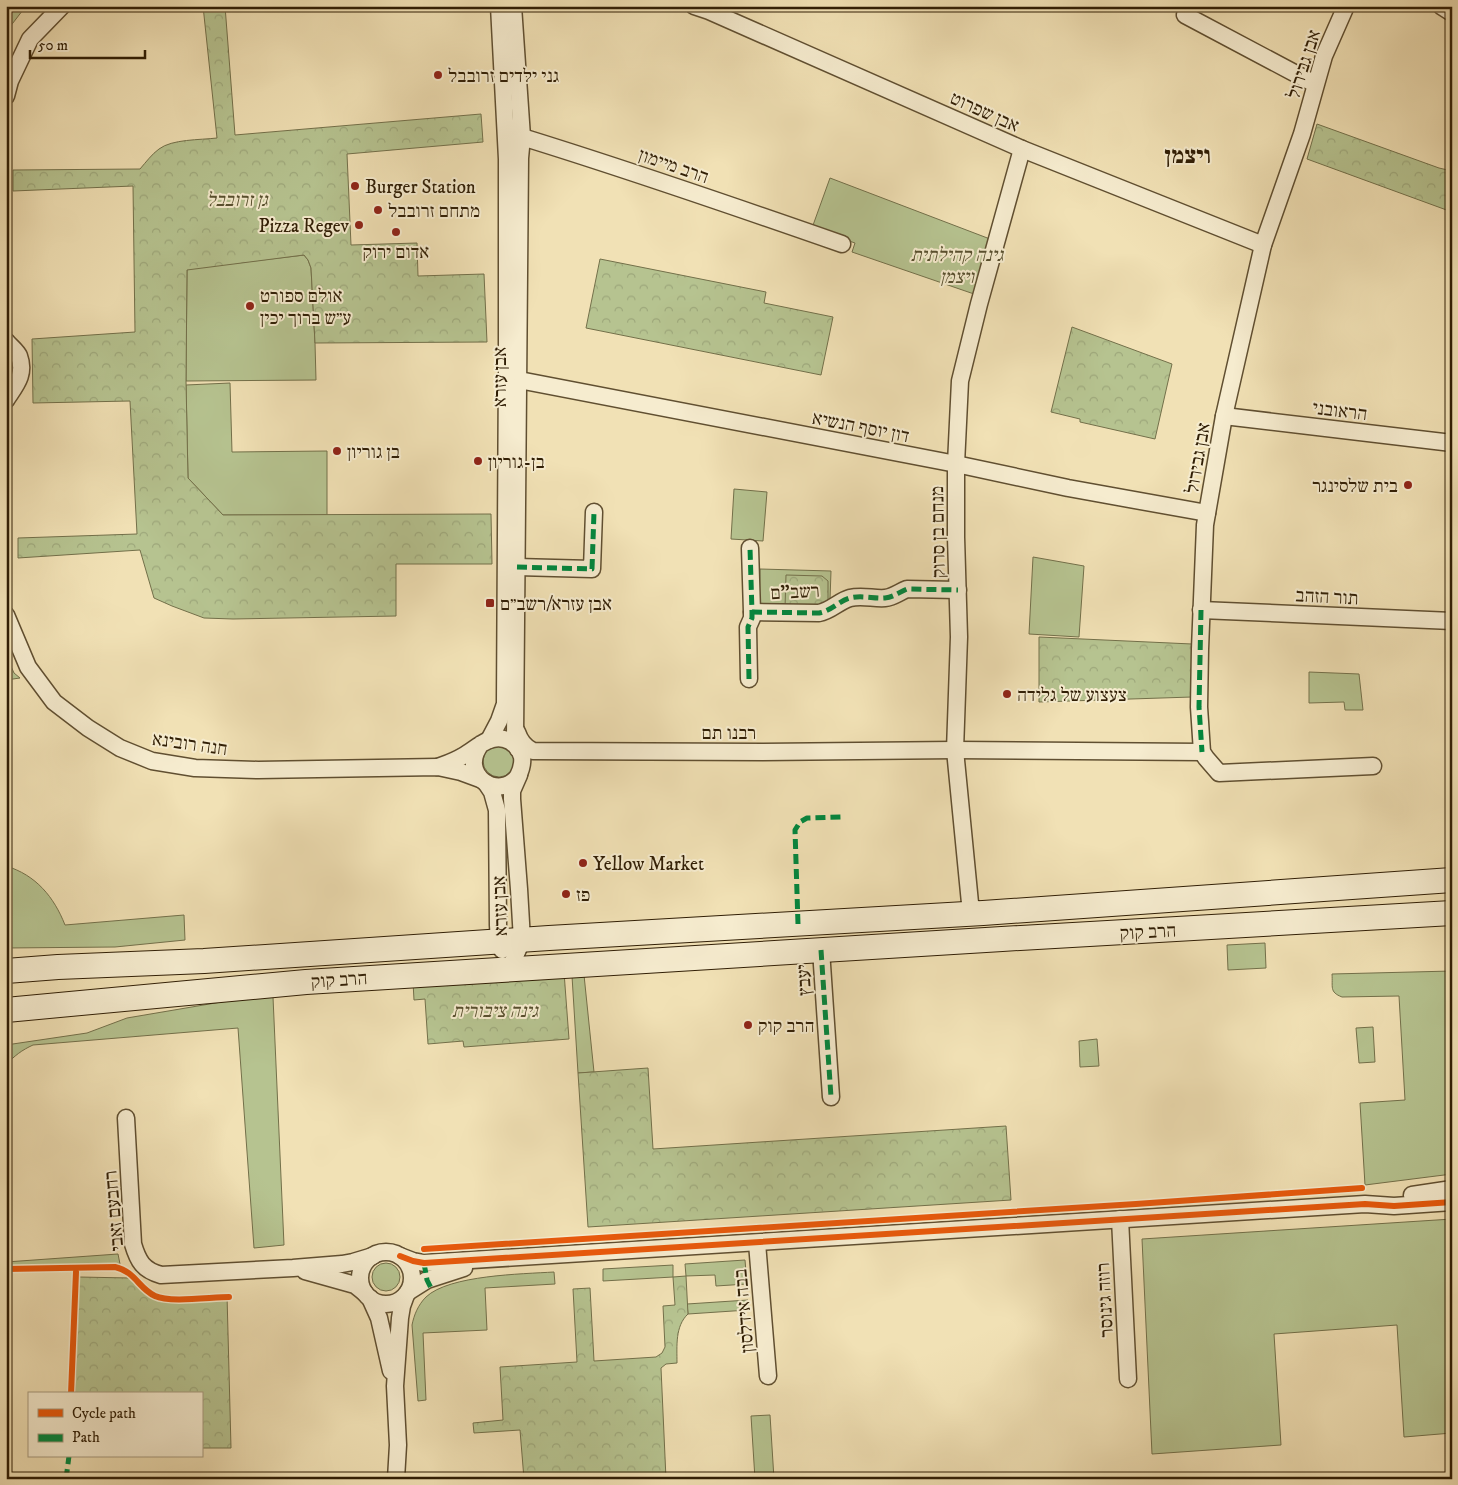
<svg xmlns="http://www.w3.org/2000/svg" width="1458" height="1485" font-family="'IM FELL DW Pica','Frank Ruhl Libre',serif">
  <defs>
    <pattern id="park-crowns" width="20" height="18" patternUnits="userSpaceOnUse" patternTransform="scale(1.25)"><rect width="20" height="18" fill="#b6c390"/><path d="M2 6a3 3 0 1 1 6 0M12 15a3 3 0 1 1 6 0" fill="none" stroke="#9da77b"/></pattern>
  </defs>
  <rect width="100%" height="100%" fill="#f1e1b5"/>
  <filter id="stains"><feTurbulence type="fractalNoise" baseFrequency=".004" numOctaves="4"/><feColorMatrix values="0 0 0 0 .2 0 0 0 0 .09 0 0 0 0 .02 0 0 0 .5 -.17"/></filter>
  <radialGradient id="worn" r=".72"><stop offset=".6" stop-color="#630" stop-opacity="0"/><stop offset="1" stop-color="#630" stop-opacity=".3"/></radialGradient>
  <g fill="#b6c390" stroke="#73704a">
    <path d="M6 6H26L6 32Z"/>
    <path d="M830 178 990 239 974 294 852 252 855 243 812 228Z"/>
    <path d="M304 255 308 260 311 268 315 343 316 380 186 381 187 269Z"/>
    <path d="M230 383 232 452 327 451V515H223L188 478 186 385Z"/>
    <path d="M734 489 767 492 763 541 731 539Z"/>
    <path d="M1033 557 1084 566 1079 637 1029 634Z"/>
    <path d="M760 569 831 571 830 600 823 610 759 608Z"/>
    <path d="M6 655 14 673 20 678 6 680Z"/>
    <path d="M1309 672 1359 674 1363 710H1345L1344 702 1309 703Z"/>
    <circle cx="499" cy="761" r="16"/>
    <path d="M6 866C36 875 54 897 65 925L184 915 185 940 115 947 6 948Z"/>
    <path d="M1265 943 1266 968 1228 970 1227 945Z"/>
    <path d="M1452 971V1174L1365 1185 1360 1103 1405 1100 1399 996 1342 997C1329 992 1333 987 1332 974Z"/>
    <path d="M584 975 594 1072 578 1073 572 976Z"/>
    <path d="M273 997 284 1245 254 1248 238 1028 33 1045C22 1050 14 1056 6 1065V1045L87 1033 127 1018 233 1000Z"/>
    <path d="M1373 1027 1375 1062 1359 1063 1356 1028Z"/>
    <path d="M1097 1039 1099 1066 1080 1067 1079 1041Z"/>
    <path d="M1452 1219V1433L1404 1437 1397 1325 1274 1334 1281 1445 1152 1454 1142 1239Z"/>
    <path d="M118 1254 120 1264H98L6 1267V1262Z"/>
    <path d="M745 1260 747 1284 716 1286 715 1275 686 1276 685 1264Z"/>
    <circle cx="386" cy="1277" r="14"/>
    <path d="M673 1265V1277L603 1281V1269Z"/>
    <path d="M554 1272 555 1284 485 1288 487 1330 423 1333 426 1400 418 1401 412 1325C414 1315 418 1305 426 1297 449 1275 522 1274 554 1272Z"/>
    <path d="M748 1300V1310L688 1314 687 1304Z"/>
    <path d="M770 1415 774 1479H755L751 1416Z"/>
  </g>
  <g fill="url(#park-crowns)" stroke="#73704a">
    <path d="M203 6H225L235 135 481 114 483 142 347 154 351 245 417 243 418 276 484 274 487 342 315 343 311 268 308 260 304 255 187 270 186 381 188 478 223 515 491 514 492 564H396V616L233 619 204 618 172 606 154 598 140 550 18 558V538L137 534 130 401 33 403 32 339 135 332 133 186 13 191V170L140 169C146 162 152 154 159 149 172 139 200 140 217 138Z"/>
    <path d="M1317 124 1439 168 1452 171V212L1307 159Z"/>
    <path d="M600 259 766 292 764 303 833 317 821 375 586 328Z"/>
    <path d="M1072 327 1172 364 1155 439 1080 422V419L1051 412Z"/>
    <path d="M786 575 822 576 828 581V599L821 608H785Z"/>
    <path d="M1039 637 1192 644V697L1039 702Z"/>
    <path d="M564 972 569 1039 464 1047 463 1041 428 1044 425 999 414 1000 413 982Z"/>
    <path d="M648 1068 653 1149 1006 1126 1011 1200 588 1227 578 1073Z"/>
    <path d="M686 1276 688 1314C675 1326 677 1346 677 1363L666 1364 661 1368 666 1479H524L520 1430 474 1433 473 1423 503 1420 500 1367 577 1362 573 1289 590 1288 594 1361 656 1357 662 1353 665 1347 663 1306 675 1305 673 1277Z"/>
    <path d="M79 1277 130 1278 151 1297 227 1295 231 1448H201V1394H75Z"/>
  </g>
  <g fill="none" stroke-linecap="round" stroke-linejoin="round">
    <g stroke="#604f31" stroke-width="19">
      <g id="street">
        <path d="M513 6 522 137 520 158 515 737 518 749"/>
        <path d="M694 6 709 11 1022 149 1263 245"/>
        <path d="M1346 6 1324 56 1302 134 1263 245 1224 416 1205 525 1200 649 1199 707 1202 752 1206 758 1219 773 1373 766"/>
        <path d="M1441 6 1452 13"/>
        <path d="M1185 15 1315 84"/>
        <path d="M6 96 10 81 30 39 62 6"/>
        <path d="M515 130 522 137C629 170 736 207 842 244"/>
        <path d="M6 341C10 346 17 351 19 356 26 375 15 386 6 400"/>
        <path d="M509 378 956 464 1068 488 1207 513"/>
        <path d="M1224 416 1452 443"/>
        <path d="M517 567 592 569 594 512"/>
        <path d="M1201 610 1452 621"/>
        <path d="M752 612 819 613C831 611 839 601 850 598 862 595 874 599 885 598 894 597 899 592 907 589L958 590"/>
        <path d="M6 615 28 667 54 702 88 728 120 748 152 761 195 768 258 770 438 767 461 772 480 779"/>
        <path d="M749 679 748 627 752 618V612L750 548"/>
        <path d="M517 732C520 741 524 747 533 751L763 752 955 750 1202 752"/>
        <path d="M489 740 499 721 505 704 507 363V159L499 6"/>
        <path d="M438 767C446 764 455 761 463 756 476 749 488 735 504 739 513 741 520 749 522 757 523 764 521 770 518 776 500 802 457 775 481 744"/>
        <path d="M486 783 492 792 497 810 498 925 499 942 502 950"/>
        <path d="M983 913 975 911 970 903 955 750 959 637 956 537V464L960 381 979 304 1022 149"/>
        <path d="M821 950 831 1097"/>
        <path d="M510 968 522 940 519 889 512 799V791L519 775"/>
        <path d="M126 1118 133 1244C138 1261 143 1270 161 1275L293 1268 342 1264 353 1262 373 1256"/>
        <path d="M1412 1195 1452 1189"/>
        <path d="M1120 1219 1128 1379"/>
        <path d="M757 1243 768 1376"/>
        <circle cx="386" cy="1278" r="26"/>
        <path d="M400 1256 413 1261 424 1263 1365 1204 1394 1206 1452 1202"/>
        <path d="M305 1271 355 1285 365 1293"/>
        <path d="M408 1292 427 1280 464 1268"/>
        <path d="M370 1298 379 1318 391 1371"/>
        <path d="M396 1479 398 1445 395 1386 400 1318 402 1306 406 1295"/>
      </g>
    </g>
    <g stroke="#301e05" stroke-width="26">
      <g id="secondary">
        <path d="M6 971 58 967 204 961 549 938 983 913 1452 880"/>
        <path d="M6 1010 306 982 1002 939 1452 913"/>
      </g>
    </g>
    <use href="#street" stroke="#f6eccf" stroke-width="16"/>
    <use href="#secondary" stroke="#f6eccf" stroke-width="24"/>
    <g stroke="#00873e" stroke-width="5" stroke-dasharray="10 5" stroke-linecap="butt">
      <path d="M517 567 592 569 594 512"/>
      <path d="M1201 610 1199 707 1202 752"/>
      <path d="M752 612 819 613C831 611 839 601 850 598 862 595 874 599 885 598 894 597 899 592 907 589L958 590"/>
      <path d="M749 679 748 627 752 618V612L750 548"/>
      <path d="M798 924 795 830 800 822 807 818 841 817"/>
      <path d="M821 950 831 1097"/>
      <path d="M424 1263 427 1280 431 1288"/>
      <path d="M66 1479 69 1456"/>
    </g>
    <g stroke="#f6eccf" stroke-width="9">
      <g id="cycleway">
        <path d="M424 1249 1136 1204 1362 1188"/>
        <path d="M400 1256 413 1261 424 1263 1365 1204 1394 1206 1452 1202"/>
        <path d="M6 1269 115 1267C136 1272 138 1288 155 1296 170 1303 211 1297 229 1297"/>
        <path d="M71 1394 76 1272"/>
      </g>
    </g>
    <use href="#cycleway" stroke="#e8590c" stroke-width="6"/>
  </g>
  <g fill="#8f2418" stroke="#f6eccf" stroke-width="2">
    <circle cx="438" cy="75" r="5"/>
    <circle cx="355" cy="186" r="5"/>
    <circle cx="378" cy="210" r="5"/>
    <circle cx="359" cy="225" r="5"/>
    <circle cx="396" cy="232" r="5"/>
    <circle cx="250" cy="306" r="5"/>
    <circle cx="337" cy="451" r="5"/>
    <circle cx="478" cy="461" r="5"/>
    <circle cx="1408" cy="485" r="5"/>
    <rect x="485" y="598" width="10" height="10" rx="2.5"/>
    <circle cx="1007" cy="694" r="5"/>
    <circle cx="583" cy="863" r="5"/>
    <circle cx="566" cy="894" r="5"/>
    <circle cx="748" cy="1025" r="5"/>
  </g>
  <g text-anchor="middle" stroke-width="4" stroke-linejoin="round" paint-order="stroke">
    <g font-size="19" fill="#301e05" stroke="#f6eccf">
      <text transform="translate(1303 64) rotate(-72)" y="7">אבן גבירול</text>
      <text transform="translate(985 111) rotate(24)" y="7">אבן שפרוט</text>
      <text transform="translate(674 165) rotate(19)" y="7">הרב מיימון</text>
      <text transform="translate(499 377) rotate(-90)" y="7">אבן עזרא</text>
      <text transform="translate(1340 410) rotate(7)" y="7">הראובני</text>
      <text transform="translate(861 426) rotate(11)" y="7">דון יוסף הנשיא</text>
      <text transform="translate(1197 458) rotate(-80)" y="7">אבן גבירול</text>
      <text transform="translate(937 532) rotate(-91)" y="7">מנחם בן סרוק</text>
      <text transform="translate(795 591) rotate(-3)" y="7">רשב"ם</text>
      <text transform="translate(1327 596) rotate(3)" y="7">תור הזהב</text>
      <text x="729" y="739">רבנו תם</text>
      <text transform="translate(190 743) rotate(8)" y="7">חנה רובינא</text>
      <text transform="translate(499 906) rotate(-92)" y="7">אבן עזרא</text>
      <text transform="translate(1148 931) rotate(-3)" y="7">הרב קוק</text>
      <text transform="translate(339 979) rotate(-4)" y="7">הרב קוק</text>
      <text transform="translate(803 980) rotate(-94)" y="7">יעבץ</text>
      <text transform="translate(113 1211) rotate(-95)" y="7">רחבעם זאבי</text>
      <text transform="translate(1104 1300) rotate(-93)" y="7">רוזה גינוסר</text>
      <text transform="translate(743 1311) rotate(-95)" y="7">בבה אידלסון</text>
    </g>
    <g font-size="19" fill="#301e05" stroke="#f6eccf" text-anchor="start">
      <text x="448" y="82">גני ילדים זרובבל</text>
      <text x="365" y="193">Burger Station</text>
      <text x="388" y="217">מתחם זרובבל</text>
      <text x="349" y="232" text-anchor="end">Pizza Regev</text>
      <text x="396" y="258" text-anchor="middle">אדום ירוק</text>
      <text x="260" y="302">אולם ספורט<tspan x="260" dy="22">ע״ש ברוך יכין</tspan></text>
      <text x="347" y="458">בן גוריון</text>
      <text x="488" y="468">בן-גוריון</text>
      <text x="1398" y="492" text-anchor="end">בית שלסינגר</text>
      <text x="500" y="610">אבן עזרא/רשב״ם</text>
      <text x="1017" y="701">צעצוע של גלידה</text>
      <text x="593" y="870">Yellow Market</text>
      <text x="576" y="901">פז</text>
      <text x="758" y="1032">הרב קוק</text>
    </g>
    <g font-size="19" font-style="italic" fill="#58502f" stroke="#f6eccf">
      <text x="237" y="206">גן זרובבל</text>
      <text x="957" y="261">גינה קהילתית<tspan x="957" dy="22">ויצמן</tspan></text>
      <text x="495" y="1017">גינה ציבורית</text>
    </g>
    <g font-size="24" font-weight="bold" fill="#301e05" stroke="#f6eccf">
      <text x="1188" y="163">ויצמן</text>
    </g>
  </g>
  <rect width="1458" height="1485" fill="none" stroke="#f1e1b5" stroke-width="25"/>
  <rect x="8" y="8" width="1443" height="1470" fill="none" stroke="#301e05" stroke-width="2.5"/>
  <rect x="12" y="12" width="1433" height="1460" fill="none" stroke="#301e05"/>
  <rect x="28" y="1392" width="175" height="65" fill="#f6eccf" stroke="#a79a7e"/>
  <rect x="38" y="1409" width="25" height="8" fill="#e8590c" stroke="#a79a7e"/>
  <text x="72" y="1418" font-size="15" fill="#301e05">Cycle path</text>
  <rect x="38" y="1434" width="25" height="8" fill="#00873e" stroke="#a79a7e"/>
  <text x="72" y="1442" font-size="15" fill="#301e05">Path</text>
  <path d="M30 50v8h115v-8" fill="none" stroke="#301e05" stroke-width="2.5"/>
  <text x="38" y="50" font-size="15" fill="#301e05" stroke="#f6eccf" stroke-width="4" paint-order="stroke">50 m</text>
  <rect width="100%" height="100%" filter="url(#stains)"/>
  <rect width="100%" height="100%" fill="url(#worn)"/>
</svg>
